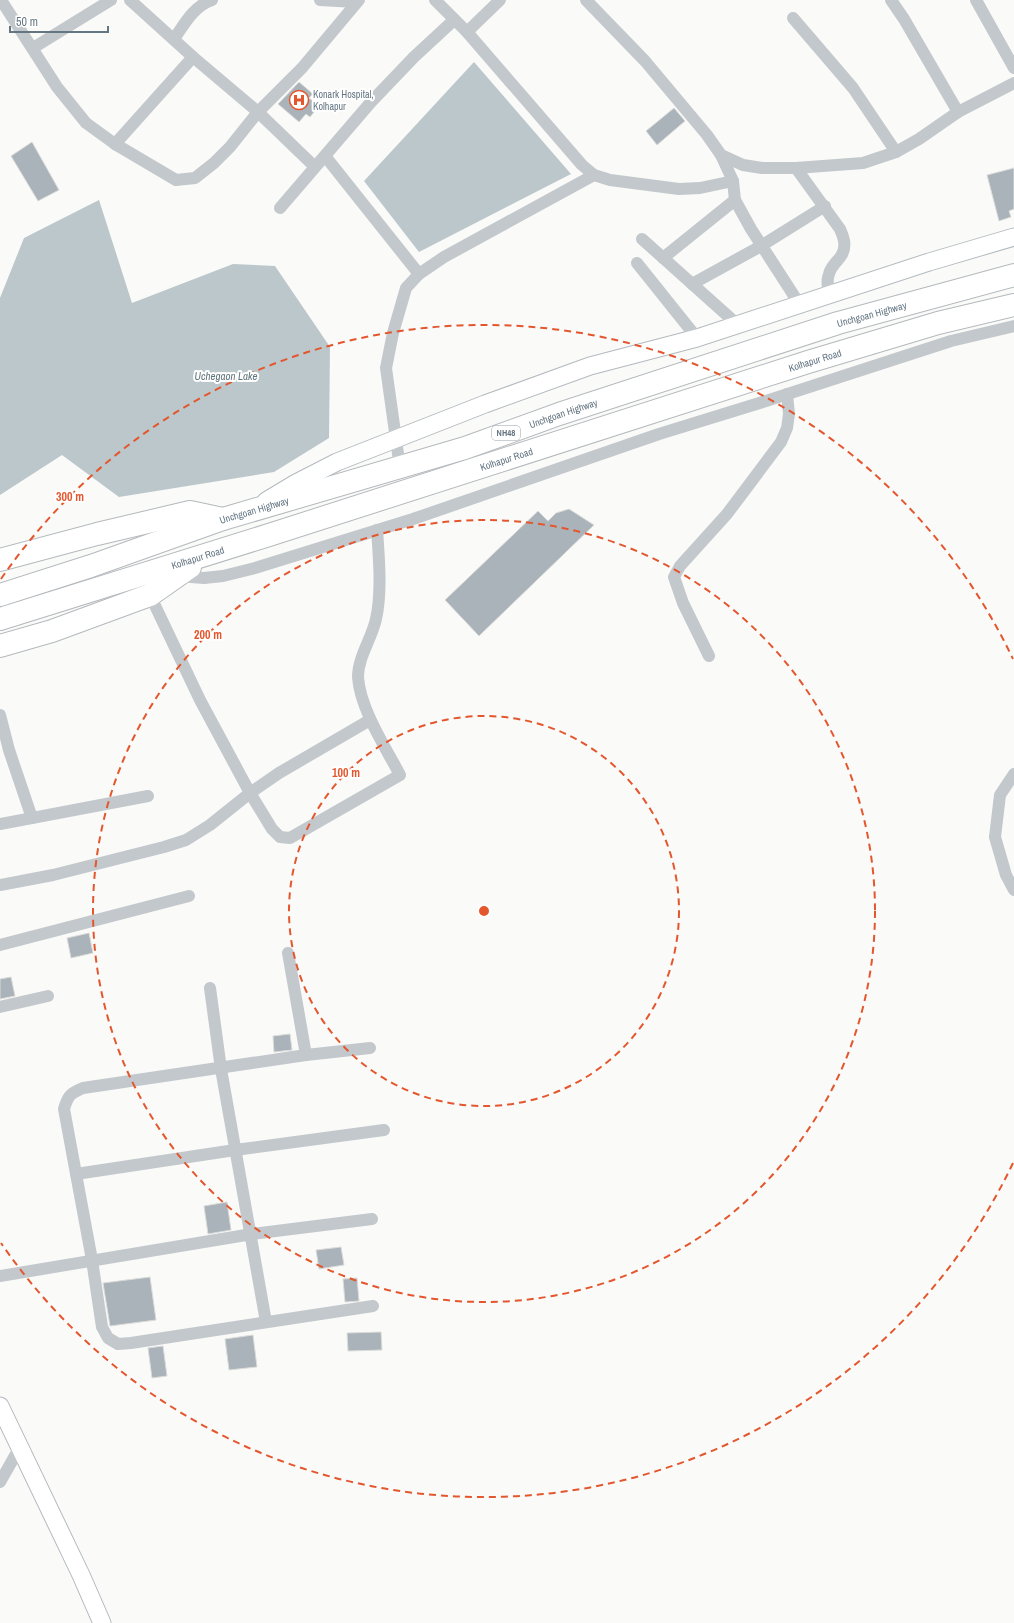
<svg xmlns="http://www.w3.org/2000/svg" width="1014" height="1623" font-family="'Archivo Narrow',sans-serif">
  <rect width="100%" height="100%" fill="#fafaf8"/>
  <g fill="#bbc7cb">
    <path d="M474 62 571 174 419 252 364 181Z"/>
    <path d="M99 200 132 303 233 264 275 266 330 347 329 438 274 472 119 497 62 455 0 495V298L24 238Z"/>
  </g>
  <g fill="#aab3b9" stroke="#dcdcda">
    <path d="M299 82 313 94 309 98 319 106 310 117 306 114 299 122 278 104Z"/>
    <path d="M674 108 685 121 657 145 646 131Z"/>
    <path d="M32 142 59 190 38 201 11 156Z"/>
    <path d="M1014 168V209L1009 211 1011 217 999 221 987 175Z"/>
    <path d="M569 509 594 525 479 636 445 600 538 511 548 521 556 513Z"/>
    <path d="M89 933 93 953 71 958 67 938Z"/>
    <path d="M11 977 15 996 0 999V979Z"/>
    <path d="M290 1034 292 1050 274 1052 273 1036Z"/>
    <path d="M227 1202 231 1230 208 1234 204 1206Z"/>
    <path d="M341 1247 344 1265 319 1269 316 1250Z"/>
    <path d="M150 1277 156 1320 110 1326 103 1283Z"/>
    <path d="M357 1278 359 1301 345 1302 343 1279Z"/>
    <path d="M381 1332 382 1350 348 1351 347 1333Z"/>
    <path d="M253 1335 257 1367 229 1370 225 1339Z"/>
    <path d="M163 1346 167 1376 152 1378 148 1348Z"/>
  </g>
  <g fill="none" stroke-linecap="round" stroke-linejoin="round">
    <g stroke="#b3babf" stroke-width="19">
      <g id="secondary">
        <path d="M266 501 296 483 337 462 485 404 590 366 697 338 929 262 1014 237"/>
        <path d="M0 1406 81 1575 102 1623"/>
      </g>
    </g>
    <g stroke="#b4b9bd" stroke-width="24">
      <g id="highway">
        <path d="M0 560 97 534 190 512 223 519"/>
        <path id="s1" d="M0 595 91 566 223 519 465 448 559 414 838 323 1014 275"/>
        <path id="s2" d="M0 619 269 535 808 362 938 323 1014 305"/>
        <path d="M0 646 52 631 150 595 190 567"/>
      </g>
    </g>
    <g stroke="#c3c8cc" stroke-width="12">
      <path d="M1 0 57 87 86 123 115 144 176 180 195 178 214 163 230 147 258 112 302 68 359 0"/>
      <path d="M130 0 193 57 258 112 315 167"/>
      <path d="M320 0 356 2"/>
      <path d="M435 0 467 32 582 165 594 175 610 180 679 189 700 188 733 181"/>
      <path d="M586 0 645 61 707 135 721 155 733 181 735 200 751 229 800 305"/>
      <path d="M891 0 904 19 958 112"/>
      <path d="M976 0 1014 68"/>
      <path d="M793 18 853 88 896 152"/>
      <path d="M467 32 500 0"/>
      <path d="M174 39C185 23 194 6 212 0"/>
      <path d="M33 48 111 0"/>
      <path d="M115 144 193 57"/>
      <path d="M721 155 743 165 762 168H796L863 163 896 152 919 139 958 112 1014 83"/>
      <path d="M325 156 419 274"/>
      <path d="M796 168 840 229C844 238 847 247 841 256 837 262 831 266 829 274 826 281 828 288 830 295"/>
      <path d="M280 208 371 102 414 57 454 20"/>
      <path d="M642 239 738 325"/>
      <path d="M663 258 735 200"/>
      <path d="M637 263 697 338"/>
      <path d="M692 284 761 246 825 206"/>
      <path d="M400 468 386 368 393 333 406 288 419 274 444 257 594 175"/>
      <path d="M178 576 204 578 223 576 255 568 413 519 659 434 766 401 951 341 1014 326"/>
      <path d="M150 595 200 700 250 793 272 829 280 837 290 838 400 775C386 748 360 709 358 677 358 657 372 638 376 619 382 592 379 558 377 530"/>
      <path d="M709 656 683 603 674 577 680 566 727 514 781 442 787 428 789 414 787 394"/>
      <path d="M0 715 9 750 32 818"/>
      <path d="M1014 774 1000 795 995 837 1006 875 1014 890"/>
      <path d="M0 824 148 796"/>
      <path d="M0 885 53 875 164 847 186 840 210 825 250 793 279 773 370 720"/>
      <path d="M0 945 189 896"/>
      <path d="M288 953 306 1055"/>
      <path d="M210 988 221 1069 266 1322"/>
      <path d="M0 1007 48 996"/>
      <path d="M370 1048 306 1055 83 1088C71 1093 68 1095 64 1109L92 1260 102 1327 108 1338 118 1344 131 1343 373 1306"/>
      <path d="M76 1174 235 1150 384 1130"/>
      <path d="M0 1276 252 1234 372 1219"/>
      <path d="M0 1482 20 1447"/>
    </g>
    <use href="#secondary" stroke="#fff" stroke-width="17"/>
    <use href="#highway" stroke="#fff" stroke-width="22"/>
  </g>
  <g fill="none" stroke="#e4572e" stroke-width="2" stroke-dasharray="7 5">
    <circle cx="484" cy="911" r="195"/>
    <circle cx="484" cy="911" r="391"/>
    <path d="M1013 1163A586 586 0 0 1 1 1243M1 579A586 586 0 0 1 1013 659"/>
  </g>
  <defs>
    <g id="hospital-ring" transform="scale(1)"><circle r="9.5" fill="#fff" stroke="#e4572e" stroke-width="1.5"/><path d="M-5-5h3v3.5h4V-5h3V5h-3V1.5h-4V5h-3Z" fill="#e4572e"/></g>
  </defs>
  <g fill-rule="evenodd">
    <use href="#hospital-ring" x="299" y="100"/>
  </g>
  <g text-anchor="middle" stroke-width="4" stroke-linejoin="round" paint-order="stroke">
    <rect fill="#fff" stroke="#939fa8" stroke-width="1" x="492" y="426" width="28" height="14" rx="3"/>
    <g font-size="9" font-weight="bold" fill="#657683">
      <text x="506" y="436">NH48</text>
    </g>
    <g font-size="10" fill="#657683" stroke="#fff" text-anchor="start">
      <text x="313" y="98">Konark Hospital,<tspan x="313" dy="12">Kolhapur</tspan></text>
    </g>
    <g font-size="10" fill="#657683" stroke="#fff">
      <text dy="4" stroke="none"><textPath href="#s1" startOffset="916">Unchgoan Highway</textPath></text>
      <text dy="4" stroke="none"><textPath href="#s2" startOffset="855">Kolhapur Road</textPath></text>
      <text dy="4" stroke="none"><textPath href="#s1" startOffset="592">Unchgoan Highway</textPath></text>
      <text dy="4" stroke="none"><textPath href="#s2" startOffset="531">Kolhapur Road</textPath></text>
      <text dy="4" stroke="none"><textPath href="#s1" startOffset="268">Unchgoan Highway</textPath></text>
      <text dy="4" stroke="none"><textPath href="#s2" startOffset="207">Kolhapur Road</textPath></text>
    </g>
    <g font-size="11" font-style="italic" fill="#60757c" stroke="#fff">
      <text x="226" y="380">Uchegaon Lake</text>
    </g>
  </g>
  <circle cx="484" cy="911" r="6" fill="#e4572e" stroke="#fff" stroke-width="2"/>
  <g font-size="12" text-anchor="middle" font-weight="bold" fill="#e4572e" stroke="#fff" stroke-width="4" stroke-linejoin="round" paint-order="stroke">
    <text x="70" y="501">300 m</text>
    <text x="208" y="639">200 m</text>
    <text x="346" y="777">100 m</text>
  </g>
  <path d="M10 26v6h98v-6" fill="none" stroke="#657683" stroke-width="2"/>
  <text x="16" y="26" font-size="12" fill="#657683" stroke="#ffffff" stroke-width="3" paint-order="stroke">50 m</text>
</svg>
